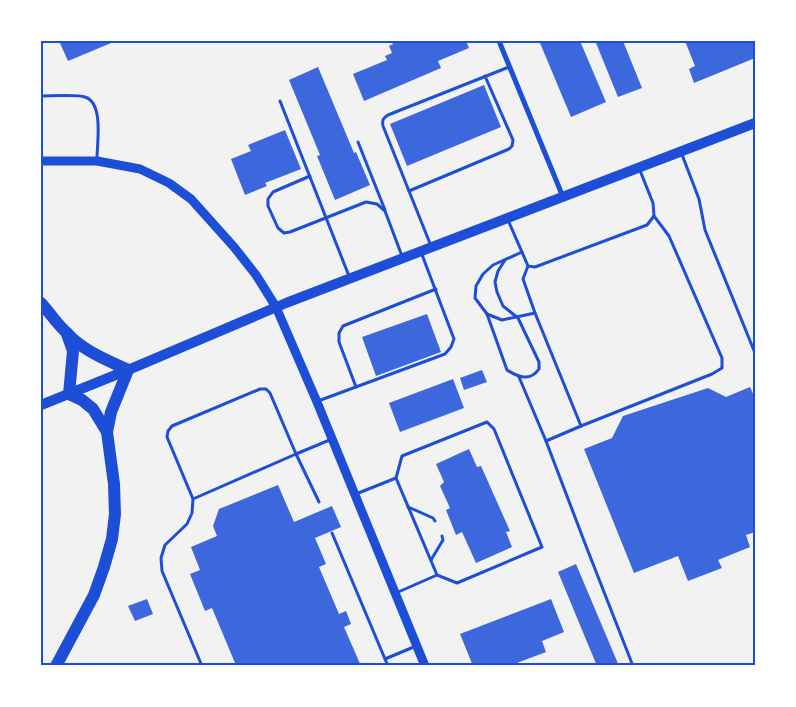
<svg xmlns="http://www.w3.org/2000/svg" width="796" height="707" font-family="'Space Grotesk',sans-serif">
  <rect width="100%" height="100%" fill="#f2f2f2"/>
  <g fill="#3d67dc">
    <path d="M59 41H116L68 61Z"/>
    <path d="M391 41H466L469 48 438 61 441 68 364 101 353 74 387 60 385 56 392 53 389 46 393 44Z"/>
    <path d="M543 41H580L606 102 571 117 540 43Z"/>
    <path d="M602 41H623L642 88 618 97 596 43Z"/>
    <path d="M685 41H755V58L694 83 689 69 695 66Z"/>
    <path d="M318 67 354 153 356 152 370 185 335 200 317 156 320 155 289 80Z"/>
    <path d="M484 85 501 127 407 166 390 124Z"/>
    <path d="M285 130 301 169 265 183 267 186 245 195 231 159 251 151 248 145Z"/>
    <path d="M427 314 441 352 376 376 362 337Z"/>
    <path d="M482 370 487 382 464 390 460 378Z"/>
    <path d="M453 379 464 408 400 432 389 403Z"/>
    <path d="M750 387 755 398V532L746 535 750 547 718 560 722 568 688 581 678 556 634 573 584 449 612 438 623 416 708 388 726 397Z"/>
    <path d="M469 449 477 467 481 466 510 531 506 532 512 547 476 563 462 532 456 535 446 510 450 508 440 486 444 482 436 464Z"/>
    <path d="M278 485 294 522 332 506 341 527 315 538 326 564 319 567 339 614 346 611 351 624 344 627 361 666H230L235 663 212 608 205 611 190 574 200 570 191 547 217 536 213 526 219 509Z"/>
    <path d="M576 564 619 666H597L558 572Z"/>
    <path d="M147 599 153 614 135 621 128 606Z"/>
    <path d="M551 599 564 632 542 641 546 652 509 666H473L460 634Z"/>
  </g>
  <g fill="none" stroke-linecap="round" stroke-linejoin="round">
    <g stroke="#1d4ed8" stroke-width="3">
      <path d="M41 96C50 96 78 94 85 97 104 103 97 143 97 159"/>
      <path d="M280 101 349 276"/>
      <path d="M358 142 385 210"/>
      <path d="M681 152 699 199 705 230 755 353"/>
      <path d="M310 176 273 192 268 199V206L278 228 284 233 290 232 366 202 377 204 385 211 402 256"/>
      <path d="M409 191 509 149 512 146 513 140 485 76"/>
      <path d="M508 220 528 266 535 267 647 225 654 216 653 203 639 168"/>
      <path d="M431 246 383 126C382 120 383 118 388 115L509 67"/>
      <path d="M522 252 493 265 483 274 476 286 475 298 487 314 502 320 535 313"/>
      <path d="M528 266 523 279 535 313 581 426 712 374 722 368V358L669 236 654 216"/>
      <path d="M487 314 507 370C518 377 530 382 539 369V362L518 318 503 306 497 292 495 282 498 271 505 260"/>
      <path d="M519 377 546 441"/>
      <path d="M356 387 339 342V333L343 326 436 289"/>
      <path d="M318 401 445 354 451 347 454 339 421 252"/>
      <path d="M581 426 546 441 586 546 633 666"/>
      <path d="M396 478 402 456 487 422 494 429 542 547 457 583 437 575"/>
      <path d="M356 494 396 478 437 575 396 593"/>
      <path d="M193 499 296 454 270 393 266 389H260L172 426 168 431 167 437 193 499 192 513 187 524 165 545 161 558 162 571 202 666"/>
      <path d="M319 502 296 454 332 439"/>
      <path d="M408 507 433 518 435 521"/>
      <path d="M332 533 385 659"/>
      <path d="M431 560 443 540 442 536"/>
      <path d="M388 666 385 659 416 646"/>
    </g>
    <path stroke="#1d4ed8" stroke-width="5" d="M499 41 563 197"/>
    <path stroke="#1d4ed8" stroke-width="9" d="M41 161H97L140 169 169 183 191 199 234 247 256 275 276 307 317 402 425 666"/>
    <path stroke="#1d4ed8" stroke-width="10" d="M41 405 128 370 286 303 755 123"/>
    <g stroke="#1d4ed8" stroke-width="12">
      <path d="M41 303C50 313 57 324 67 333 83 351 107 360 128 370L111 412 107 432"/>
      <path d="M56 666 94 595 104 567 112 539 115 514 114 484 107 432 93 409 82 400 69 394 73 351 67 334"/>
    </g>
  </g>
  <rect width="796" height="707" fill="none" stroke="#ffffff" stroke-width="85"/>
  <rect x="42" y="42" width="712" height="622" fill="none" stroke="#1d4ed8" stroke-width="2"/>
</svg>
